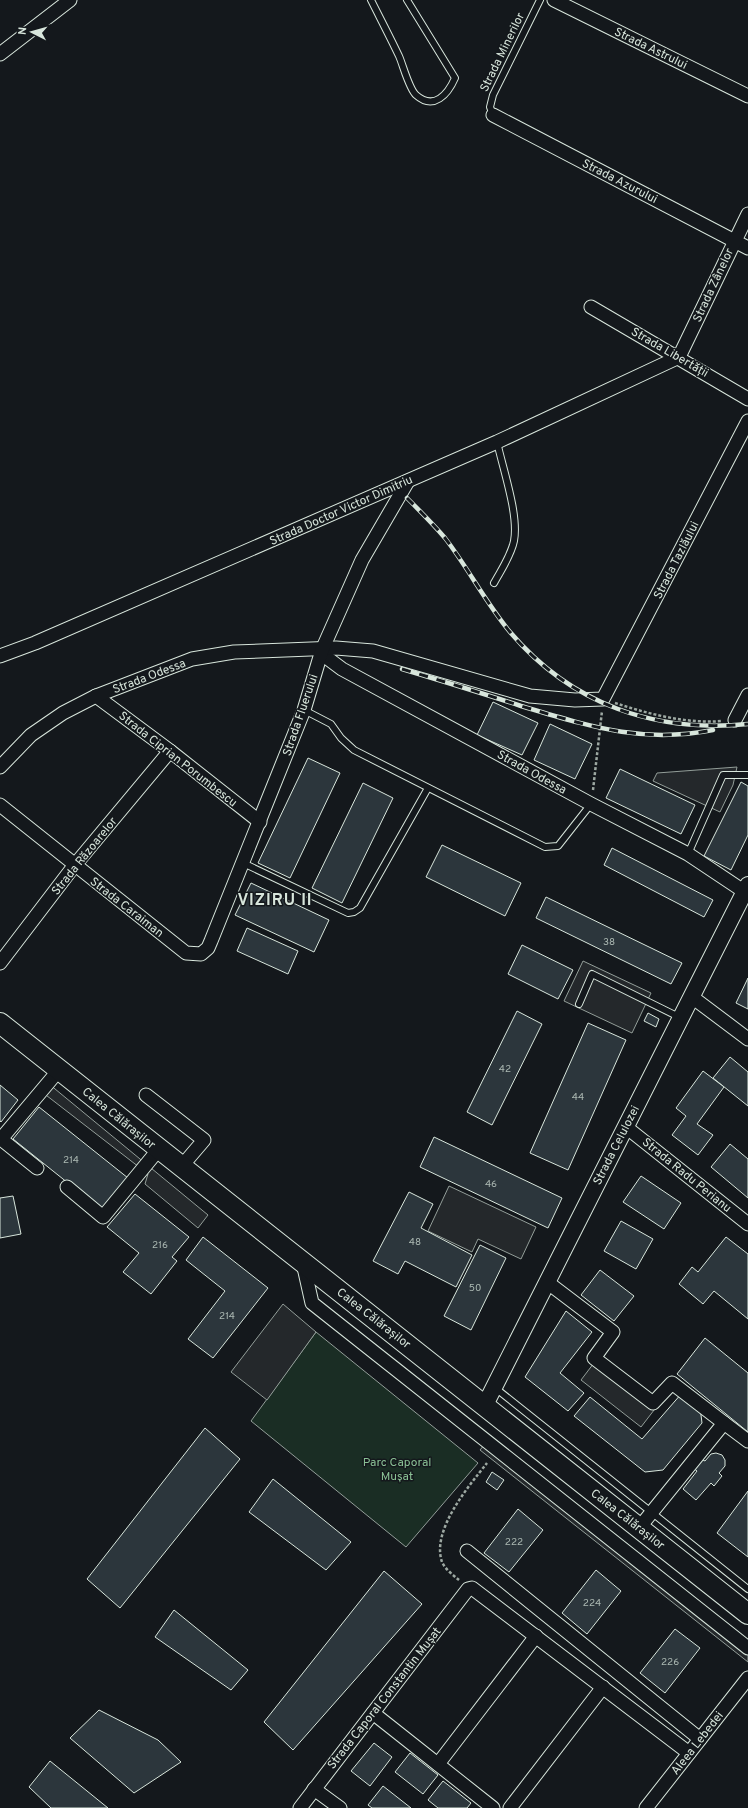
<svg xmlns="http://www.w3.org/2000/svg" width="748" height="1808" font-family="Overpass,sans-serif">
  <rect width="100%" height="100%" fill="#14181c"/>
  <path fill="#1a2d24" stroke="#939e99" d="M316 1332 478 1463 406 1547 251 1421Z"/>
  <g fill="#24282b" stroke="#939e99">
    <path d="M737 767 733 785 720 812 653 781 657 773Z"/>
    <path d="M583 961 651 993 632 1033 564 1001Z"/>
    <path d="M49 1084 208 1215 198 1228 145 1184 148 1174 42 1092Z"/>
    <path d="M449 1186 536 1227 521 1259 478 1239 472 1252 428 1231Z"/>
    <path d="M283 1304 316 1332 267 1400 231 1372Z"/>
    <path d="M600 1355 661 1401 641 1427 581 1380Z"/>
    <path d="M490 1438 748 1642V1662L480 1450Z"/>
  </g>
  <g fill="#2c363c" stroke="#d8e6dc">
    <path d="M493 702 538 723 522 755 477 735Z"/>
    <path d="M550 724 592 744 575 779 534 760Z"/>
    <path d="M308 758 340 773 290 878 258 863Z"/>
    <path d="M620 769 695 805 681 834 606 798Z"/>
    <path d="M741 782 748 786V835L731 870 704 856Z"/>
    <path d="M363 783 393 798 342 903 312 888Z"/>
    <path d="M442 845 521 883 505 916 426 877Z"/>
    <path d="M612 848 713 900 704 917 604 865Z"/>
    <path d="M251 883 329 920 314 952 235 915Z"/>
    <path d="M546 897 682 963 671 984 536 918Z"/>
    <path d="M247 928 298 951 288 974 237 951Z"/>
    <path d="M522 945 573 970 558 999 508 974Z"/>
    <path d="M748 978V1009L736 1003Z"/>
    <path d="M517 1011 542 1024 492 1125 467 1112Z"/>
    <path d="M648 1013 659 1019 656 1027 644 1021Z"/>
    <path d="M588 1023 626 1040 568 1170 530 1153Z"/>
    <path d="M730 1057 748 1072V1106L713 1078Z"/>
    <path d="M703 1071 724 1087 697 1124 713 1135 698 1155 672 1135 686 1116 676 1108Z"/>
    <path d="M0 1085 18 1100 1 1122 0 1121Z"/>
    <path d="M39 1107 128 1178 103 1211 13 1139Z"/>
    <path d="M434 1137 562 1198 548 1228 420 1167Z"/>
    <path d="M730 1144 748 1159V1198L711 1167Z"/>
    <path d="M641 1176 681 1203 664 1229 623 1202Z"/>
    <path d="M409 1192 433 1204 421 1228 472 1255 456 1287 405 1261 398 1274 373 1261Z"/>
    <path d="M135 1194 189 1237 172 1257 177 1261 151 1294 123 1272 139 1253 107 1227Z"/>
    <path d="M13 1196 21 1234 0 1238V1198Z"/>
    <path d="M621 1221 653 1239 636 1269 604 1251Z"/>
    <path d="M203 1237 268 1288 213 1358 188 1339 225 1291 186 1260Z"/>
    <path d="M726 1237 748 1254V1319L714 1291 703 1304 679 1284 692 1267 698 1272Z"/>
    <path d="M480 1245 506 1258 471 1330 444 1316Z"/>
    <path d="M600 1270 634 1296 614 1321 581 1295Z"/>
    <path d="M566 1311 592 1332 560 1373 584 1393 568 1411 525 1377Z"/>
    <path d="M705 1338 748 1373V1432L677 1374Z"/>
    <path d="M682 1393 700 1407 702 1423 663 1470 645 1472 574 1416 590 1397 642 1439Z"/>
    <path d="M205 1428 240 1459 120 1608 87 1579Z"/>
    <path d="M716 1453 722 1455 725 1460V1466L719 1473 722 1476 714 1486 711 1483 696 1500 683 1489 697 1471 693 1468 701 1459 705 1461 711 1454Z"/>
    <path d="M492 1472 504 1480 497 1490 486 1482Z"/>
    <path d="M273 1479 351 1542 326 1570 249 1512Z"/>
    <path d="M748 1491V1557L717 1533Z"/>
    <path d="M518 1509 543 1530 509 1572 484 1553Z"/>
    <path d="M596 1570 621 1591 587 1634 562 1613Z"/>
    <path d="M384 1571 422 1604 293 1750 264 1722Z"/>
    <path d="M174 1610 248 1670 231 1690 155 1637Z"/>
    <path d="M675 1629 700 1648 665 1693 640 1673Z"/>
    <path d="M99 1710 158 1740 181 1762 134 1793 70 1738Z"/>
    <path d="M374 1743 392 1757 370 1786 351 1771Z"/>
    <path d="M410 1753 438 1775 423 1794 395 1772Z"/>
    <path d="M50 1761 108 1808H51L29 1787Z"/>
    <path d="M443 1781 471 1803 467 1808H438L428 1800Z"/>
    <path d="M383 1786 411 1808H372L368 1805Z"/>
  </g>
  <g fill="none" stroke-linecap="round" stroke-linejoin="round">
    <g stroke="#d8e6dc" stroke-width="8">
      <g id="service">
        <path d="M371 0C380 18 390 37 399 56 403 65 409 89 416 95 434 111 448 94 455 78L407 0"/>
        <path d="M493 115 490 107 493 95 540 0"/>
        <path d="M494 583C501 570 511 556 514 541 519 515 503 469 497 442"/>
        <path d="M304 710 331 724 341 738 354 750 545 847 558 846 591 804"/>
        <path d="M688 854 723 775H748"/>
        <path d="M243 863 348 913 354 912 360 908 428 788"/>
        <path d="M579 1004 592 974 679 1017"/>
        <path d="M494 1387 748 1589"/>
      </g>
    </g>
    <g stroke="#d8e6dc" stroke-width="15">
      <g id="minor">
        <path d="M554 0 748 96"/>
        <path d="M0 54 70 0"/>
        <path d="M493 115 748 248"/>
        <path d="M591 307 748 399"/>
        <path d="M322 650 326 657 342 669 591 804 688 854 745 892"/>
        <path d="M0 656 35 643 497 442 679 357 748 214"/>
        <path d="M96 696 170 751 260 822"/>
        <path d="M735 720 748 695"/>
        <path d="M0 767 31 735 63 713 96 696 192 659 234 652 336 648 373 651 530 696 575 700 603 699 748 421"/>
        <path d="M0 805 186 953 201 954 208 948 211 941 304 710 322 650 362 560 408 481"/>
        <path d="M0 963 74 866 170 751"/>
        <path d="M692 997 748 1039"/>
        <path d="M146 1095 204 1140 181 1167"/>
        <path d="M626 1127 748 1224"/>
        <path d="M37 1168 1 1139 59 1070"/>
        <path d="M67 1187 103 1217 159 1149"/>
        <path d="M303 1263 312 1303 748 1648"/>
        <path d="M547 1282 613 1332 594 1358 653 1403 672 1383 724 1423 639 1528"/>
        <path d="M724 1423 748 1441"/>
        <path d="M467 1551 700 1739"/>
        <path d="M373 1713 493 1808"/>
        <path d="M438 1764 536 1636"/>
        <path d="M314 1789 340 1808"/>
        <path d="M300 1808 468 1589 472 1588 689 1753"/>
        <path d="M510 1808 603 1687"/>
        <path d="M646 1808 748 1678"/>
      </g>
    </g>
    <g stroke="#d8e6dc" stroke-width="18">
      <path id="tertiary" d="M485 1405 748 885"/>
    </g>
    <g stroke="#d8e6dc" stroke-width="22">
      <path id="primary" d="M0 1023 748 1614"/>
    </g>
    <g stroke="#9da8a2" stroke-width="2.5" stroke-dasharray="3 2" stroke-linecap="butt">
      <path d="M615 703C649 714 686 724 722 721"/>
      <path d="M593 790 602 711"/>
      <path d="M459 1580C453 1575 445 1569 442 1562 431 1530 469 1486 487 1463"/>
    </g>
    <use href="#service" stroke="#14181c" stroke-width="6"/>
    <use href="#minor" stroke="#14181c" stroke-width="13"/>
    <use href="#tertiary" stroke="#14181c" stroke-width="16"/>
    <use href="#primary" stroke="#14181c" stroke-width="20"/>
    <g stroke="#d8e6dc" stroke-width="4.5">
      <g id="rail">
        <path d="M407 498C420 511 433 524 445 538 468 568 486 603 510 632 572 705 655 733 748 724"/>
        <path d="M402 669C442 681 482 693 521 706 589 726 641 744 713 730"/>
      </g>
    </g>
    <use href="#rail" stroke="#14181c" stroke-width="3" stroke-dasharray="9" stroke-linecap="butt"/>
  </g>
  <g text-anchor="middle" stroke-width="3" stroke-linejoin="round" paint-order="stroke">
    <g font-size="10" fill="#adbab4">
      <text x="609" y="945">38</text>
      <text x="505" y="1072">42</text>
      <text x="578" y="1100">44</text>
      <text x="71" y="1163">214</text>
      <text x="491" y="1187">46</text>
      <text x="415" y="1245">48</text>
      <text x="160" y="1248">216</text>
      <text x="475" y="1291">50</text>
      <text x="227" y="1319">214</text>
      <text x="514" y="1545">222</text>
      <text x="592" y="1606">224</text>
      <text x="670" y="1665">226</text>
    </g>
    <g font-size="12" fill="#d8e6dc" stroke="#14181c">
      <text transform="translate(651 48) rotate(26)" y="4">Strada Astrului</text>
      <text transform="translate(502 52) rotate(-64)" y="4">Strada Minerilor</text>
      <text transform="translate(620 181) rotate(27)" y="4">Strada Azurului</text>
      <text transform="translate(713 285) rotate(-65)" y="4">Strada Zânelor</text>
      <text transform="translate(670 352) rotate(30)" y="4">Strada Libertății</text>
      <text transform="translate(341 510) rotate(-24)" y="4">Strada Doctor Victor Dimitriu</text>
      <text transform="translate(676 560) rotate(-63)" y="4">Strada Tazlăului</text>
      <text transform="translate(149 676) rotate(-21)" y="4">Strada Odessa</text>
      <text transform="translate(300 715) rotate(-71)" y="4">Strada Fluerului</text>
      <text transform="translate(178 759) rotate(38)" y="4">Strada Ciprian Porumbescu</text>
      <text transform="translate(532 772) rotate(29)" y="4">Strada Odessa</text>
      <text transform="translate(84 856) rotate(-51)" y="4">Strada Răzoarelor</text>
      <text transform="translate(127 907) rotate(38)" y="4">Strada Caraiman</text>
      <text transform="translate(119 1118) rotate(39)" y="4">Calea Călărașilor</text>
      <text transform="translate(616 1145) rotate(-63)" y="4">Strada Celulozei</text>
      <text transform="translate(687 1175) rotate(39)" y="4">Strada Radu Perianu</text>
      <text transform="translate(374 1318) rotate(38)" y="4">Calea Călărașilor</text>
      <text transform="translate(628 1519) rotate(38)" y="4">Calea Călărașilor</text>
      <text transform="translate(384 1698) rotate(-52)" y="4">Strada Caporal Constantin Mușat</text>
      <text transform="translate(697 1743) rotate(-52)" y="4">Aleea Lebedei</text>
    </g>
    <g font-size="12" fill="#8ac095" stroke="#14181c">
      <text x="397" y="1466">Parc Caporal<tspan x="397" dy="14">Mușat</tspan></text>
    </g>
    <g font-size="16" font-weight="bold" letter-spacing="1" fill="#d8e6dc" stroke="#14181c">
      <text x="275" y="905">VIZIRU II</text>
    </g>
  </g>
  <g transform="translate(32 32) rotate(276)" stroke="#14181c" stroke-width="3" paint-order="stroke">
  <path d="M0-3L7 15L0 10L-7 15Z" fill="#d8e6dc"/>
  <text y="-6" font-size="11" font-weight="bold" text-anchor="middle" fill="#d8e6dc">N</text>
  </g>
</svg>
